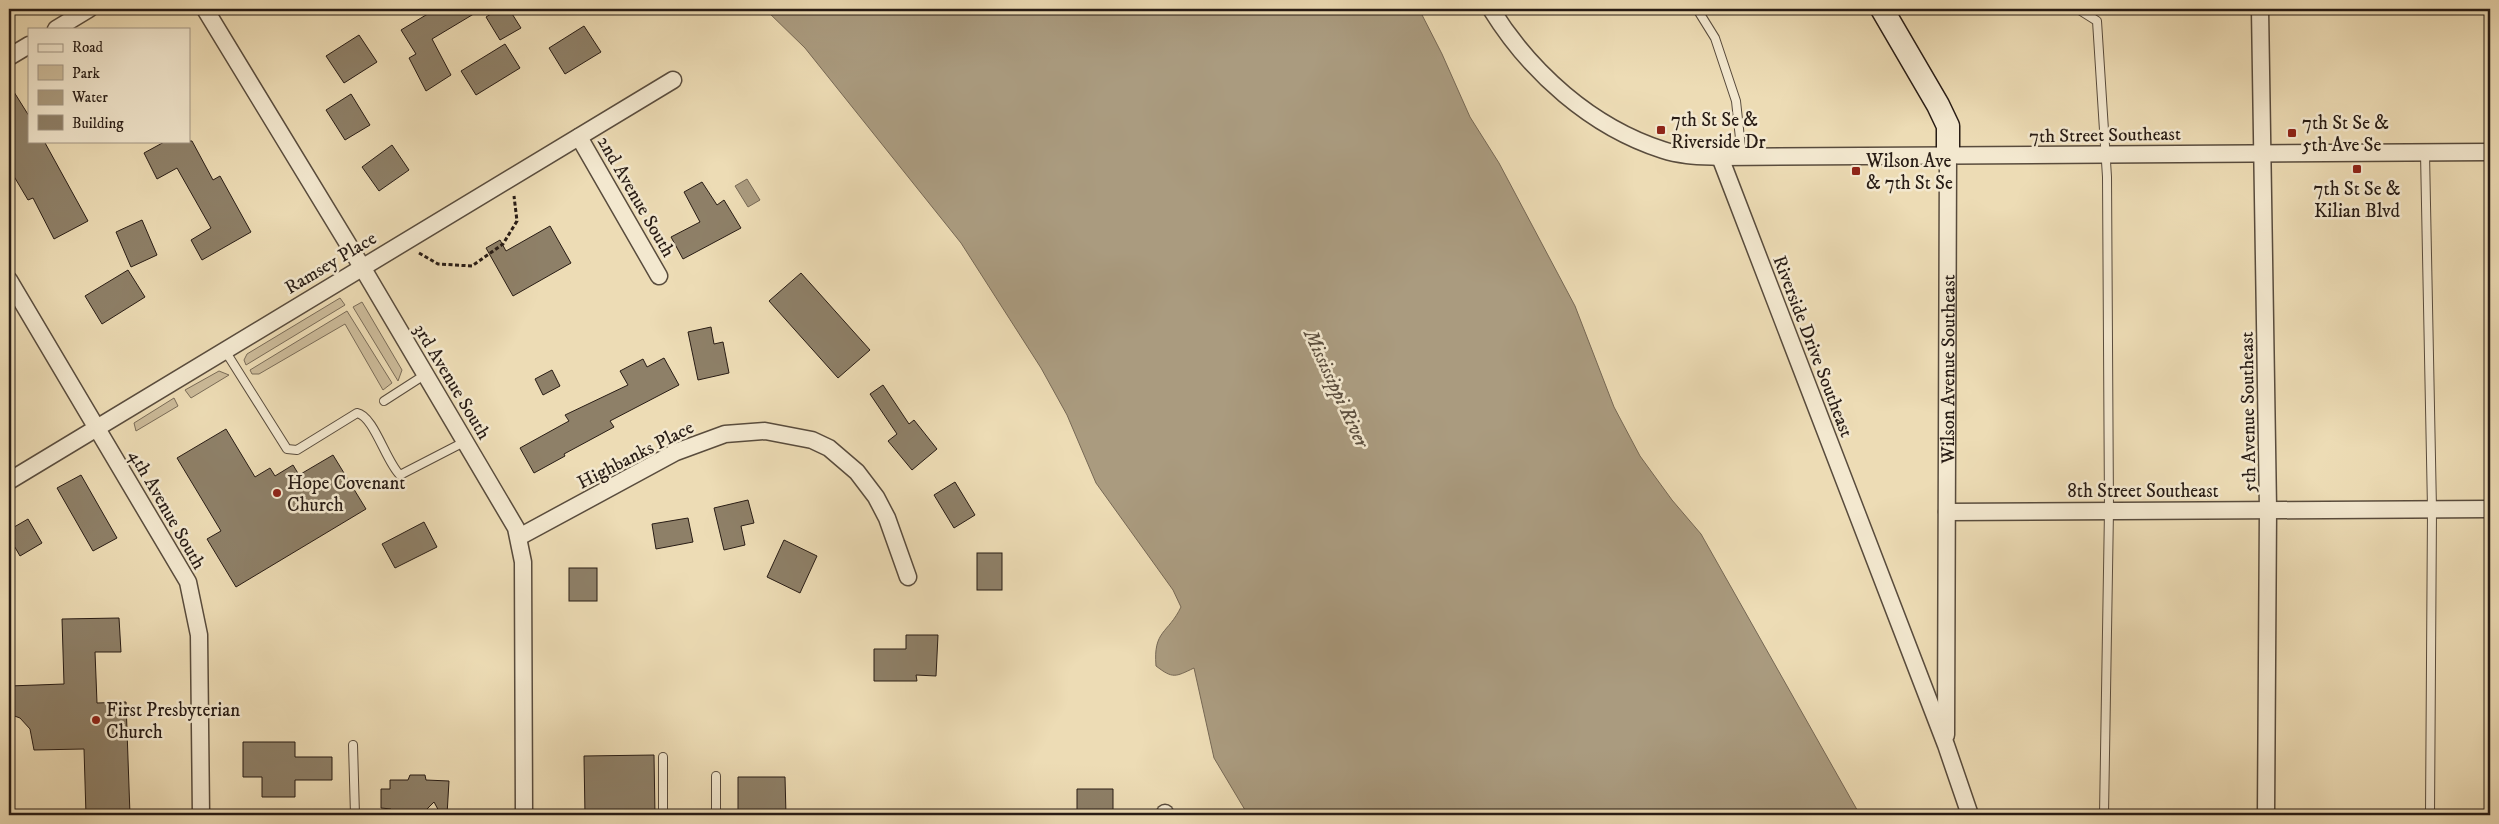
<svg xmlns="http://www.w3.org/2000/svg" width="2499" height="824" font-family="'IM FELL DW Pica',serif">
  <rect width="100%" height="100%" fill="#eddcb5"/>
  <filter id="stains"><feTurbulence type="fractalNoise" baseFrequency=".004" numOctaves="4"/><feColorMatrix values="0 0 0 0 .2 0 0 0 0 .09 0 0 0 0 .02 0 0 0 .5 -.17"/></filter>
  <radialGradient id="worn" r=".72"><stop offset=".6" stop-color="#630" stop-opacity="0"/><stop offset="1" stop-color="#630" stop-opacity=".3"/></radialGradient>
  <g fill="#ccbb9a" stroke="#7a6c58">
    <path d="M340 298 345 305 246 365 244 360 247 354Z"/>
    <path d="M362 302 402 370 398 381 353 307Z"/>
    <path d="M347 311 392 383 383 390 345 324 259 374H252L250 370Z"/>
    <path d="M219 371 229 375 191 398 185 390Z"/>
    <path d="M174 398 178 406 136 431 134 423Z"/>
  </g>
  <g fill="#aa9b7f" stroke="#766855">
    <path d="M765 9H1419L1442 54 1470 117 1499 163 1575 306 1614 407 1640 456 1672 500 1701 534 1860 815H1248L1214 758 1194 668C1175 677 1173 679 1156 666 1153 630 1168 634 1181 607L1173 590 1096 483 1067 415 1041 368 961 243 805 48Z"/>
    <path d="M747 179 760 200 748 207 735 186Z"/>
  </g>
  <g fill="#8e8068" stroke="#281c15">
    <path d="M436 9H482L432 39 451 75 426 91 409 58 416 54 401 30Z"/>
    <path d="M499 9H509L521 28 500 40 486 17Z"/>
    <path d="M584 26 601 52 565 74 549 48Z"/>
    <path d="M359 35 377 62 344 83 326 56Z"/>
    <path d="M505 44 520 68 476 95 461 71Z"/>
    <path d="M9 84 29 116V141H44L88 221 54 239 33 198 28 200 9 168Z"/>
    <path d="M351 94 370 125 345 140 326 110Z"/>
    <path d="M166 141H192L213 180 220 176 251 232 202 260 191 240 211 228 177 168 157 179 144 153Z"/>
    <path d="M392 145 409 170 379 191 362 167Z"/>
    <path d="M702 182 717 205 724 200 741 228 683 259 671 237 700 222 684 192Z"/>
    <path d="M142 220 157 255 131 267 116 232Z"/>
    <path d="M550 226 571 263 513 296 486 248 500 240 506 251Z"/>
    <path d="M128 270 145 297 102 324 85 296Z"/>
    <path d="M801 273 870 350 838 378 769 301Z"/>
    <path d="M711 327 714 344 723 342 729 373 698 380 688 332Z"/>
    <path d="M664 358 679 385 610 421 614 427 564 454 565 456 534 473 520 448 569 421 565 415 628 385 620 371 643 359 647 367Z"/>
    <path d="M552 370 560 386 543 395 535 379Z"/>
    <path d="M883 385 909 424 914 420 937 449 912 470 888 441 897 434 870 394Z"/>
    <path d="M226 429 255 477 270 468 275 476 293 465 299 475 333 455 366 509 236 587 207 539 221 531 177 458Z"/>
    <path d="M81 475 117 538 93 551 57 488Z"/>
    <path d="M955 482 975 515 954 528 934 495Z"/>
    <path d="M748 500 754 523 741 526 745 545 724 550 714 508Z"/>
    <path d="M688 518 693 542 656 549 652 524Z"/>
    <path d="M28 519 42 543 20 556 9 537V530Z"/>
    <path d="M424 522 437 547 395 568 382 544Z"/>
    <path d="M784 540 817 556 800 593 767 577Z"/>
    <rect x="977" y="553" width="25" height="37"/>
    <rect x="569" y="568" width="28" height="33"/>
    <path d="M119 618 121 652H95L97 703 126 702 130 815H86L84 749 34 750 30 729 20 718 9 714V686L64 684 62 619Z"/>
    <path d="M906 635H938L936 676 916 675 917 681H874V649H906Z"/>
    <path d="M243 742H295V757H332V780H295V797H262V777H243Z"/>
    <path d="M654 755 655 815H585L584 756Z"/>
    <path d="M410 775H425L426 780 449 781 447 815H441L434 802 421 815H396L391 809 381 808V789H390V780H408Z"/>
    <path d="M738 777H785L786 815H738Z"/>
    <path d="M1077 789H1113V813L1077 815Z"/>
  </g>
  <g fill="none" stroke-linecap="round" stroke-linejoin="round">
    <g stroke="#594c3d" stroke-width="10">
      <g id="lane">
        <path d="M1697 9 1715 38 1736 101 1742 157"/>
        <path d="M2078 9 2097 21 2107 177 2109 510 2104 815"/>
        <path d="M2425 153 2432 509 2430 815"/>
        <path d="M224 349 287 449 297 450 357 413C374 416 386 462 400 475L466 441"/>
        <path d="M384 401 426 374"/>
        <path d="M353 745 355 815"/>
        <path d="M663 757V815"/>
        <path d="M716 815V776"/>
      </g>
    </g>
    <g stroke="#594c3d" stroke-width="19">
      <g id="street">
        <path d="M205 9 362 267 516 528 523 562 524 815"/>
        <path d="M1491 9C1530 72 1591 127 1663 150 1681 156 1701 156 1720 157L2490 152"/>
        <path d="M2260 9 2268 509 2266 815"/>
        <path d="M56 29 89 9"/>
        <path d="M9 57 29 45"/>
        <path d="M579 137 659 276"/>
        <path d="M1720 157 1946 745 1970 815"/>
        <path d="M9 280 188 582 199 635 201 815"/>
        <path d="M9 481 673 80"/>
        <path d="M1947 512 2490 509"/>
        <path d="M519 537 676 452 725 434 765 431 812 440 829 448 857 472 876 497 887 518 908 577"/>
        <path id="s1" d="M1946 735 1948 155"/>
        <path d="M1165 813V815"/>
      </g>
    </g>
    <g stroke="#281c15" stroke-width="25">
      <path id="secondary" d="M1882 9 1938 105 1948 126V155"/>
    </g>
    <path stroke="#281c15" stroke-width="3" stroke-dasharray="4 2.5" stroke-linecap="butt" d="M419 253 438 264 472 266 503 244 517 221 514 196"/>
    <use href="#lane" stroke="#f3e8cf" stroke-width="8"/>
    <use href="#street" stroke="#f3e8cf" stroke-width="16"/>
    <use href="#secondary" stroke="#f3e8cf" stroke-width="22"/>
  </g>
  <g fill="#8f2418" stroke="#f3e8cf" stroke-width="2">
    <rect x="1656" y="125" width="10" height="10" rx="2.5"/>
    <rect x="2287" y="128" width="10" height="10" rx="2.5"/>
    <rect x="2352" y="164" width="10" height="10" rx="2.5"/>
    <rect x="1851" y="166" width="10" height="10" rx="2.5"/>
    <circle cx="277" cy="493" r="5"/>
    <circle cx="96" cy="720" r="5"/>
  </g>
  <g text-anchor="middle" stroke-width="5" stroke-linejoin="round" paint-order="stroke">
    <g font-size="19" fill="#281c15" stroke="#f3e8cf" text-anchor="start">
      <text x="1671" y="126">7th St Se &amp;<tspan x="1671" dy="22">Riverside Dr</tspan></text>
      <text x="2302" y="129">7th St Se &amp;<tspan x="2302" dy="22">5th Ave Se</tspan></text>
      <text x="1866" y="167">Wilson Ave<tspan x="1866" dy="22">&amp; 7th St Se</tspan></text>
      <text x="2357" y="195" text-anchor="middle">7th St Se &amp;<tspan x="2357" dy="22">Kilian Blvd</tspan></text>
      <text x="287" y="489">Hope Covenant<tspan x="287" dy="22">Church</tspan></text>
      <text x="106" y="716">First Presbyterian<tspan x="106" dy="22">Church</tspan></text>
    </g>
    <g font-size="19" fill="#281c15" stroke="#f3e8cf">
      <text transform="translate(2105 134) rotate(-1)" y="7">7th Street Southeast</text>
      <text transform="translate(637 196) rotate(60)" y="7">2nd Avenue South</text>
      <text transform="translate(330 262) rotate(-31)" y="7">Ramsey Place</text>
      <text transform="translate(1814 346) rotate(69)" y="7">Riverside Drive Southeast</text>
      <text dy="7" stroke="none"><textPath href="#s1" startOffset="366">Wilson Avenue Southeast</textPath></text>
      <text transform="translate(453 381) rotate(59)" y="7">3rd Avenue South</text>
      <text transform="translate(2247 412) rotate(-91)" y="7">5th Avenue Southeast</text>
      <text transform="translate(635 454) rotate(-27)" y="7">Highbanks Place</text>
      <text x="2143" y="497">8th Street Southeast</text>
      <text transform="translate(168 509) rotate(60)" y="7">4th Avenue South</text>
    </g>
    <g font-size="20" font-style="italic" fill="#5c4f3f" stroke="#f3e8cf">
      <text transform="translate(1337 388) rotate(65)" y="7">Mississippi River</text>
    </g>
  </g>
  <rect width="2499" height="824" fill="none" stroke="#eddcb5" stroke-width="30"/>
  <rect x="10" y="10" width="2479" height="804" fill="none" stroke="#281c15" stroke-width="2.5"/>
  <rect x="15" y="15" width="2469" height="794" fill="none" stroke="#281c15"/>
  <rect x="28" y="28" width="162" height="115" fill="#f3e8cf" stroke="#a29685"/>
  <rect x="38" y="44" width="25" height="8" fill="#f3e8cf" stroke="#a29685"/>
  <text x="72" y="52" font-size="15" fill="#281c15">Road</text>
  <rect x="38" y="65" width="25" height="15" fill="#ccbb9a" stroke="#a29685"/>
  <text x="72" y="78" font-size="15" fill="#281c15">Park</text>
  <rect x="38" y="90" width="25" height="15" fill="#aa9b7f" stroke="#a29685"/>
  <text x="72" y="102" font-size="15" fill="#281c15">Water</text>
  <rect x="38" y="115" width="25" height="15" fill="#8e8068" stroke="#a29685"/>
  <text x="72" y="128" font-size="15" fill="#281c15">Building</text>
  <rect width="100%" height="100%" filter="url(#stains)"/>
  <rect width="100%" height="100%" fill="url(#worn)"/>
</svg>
